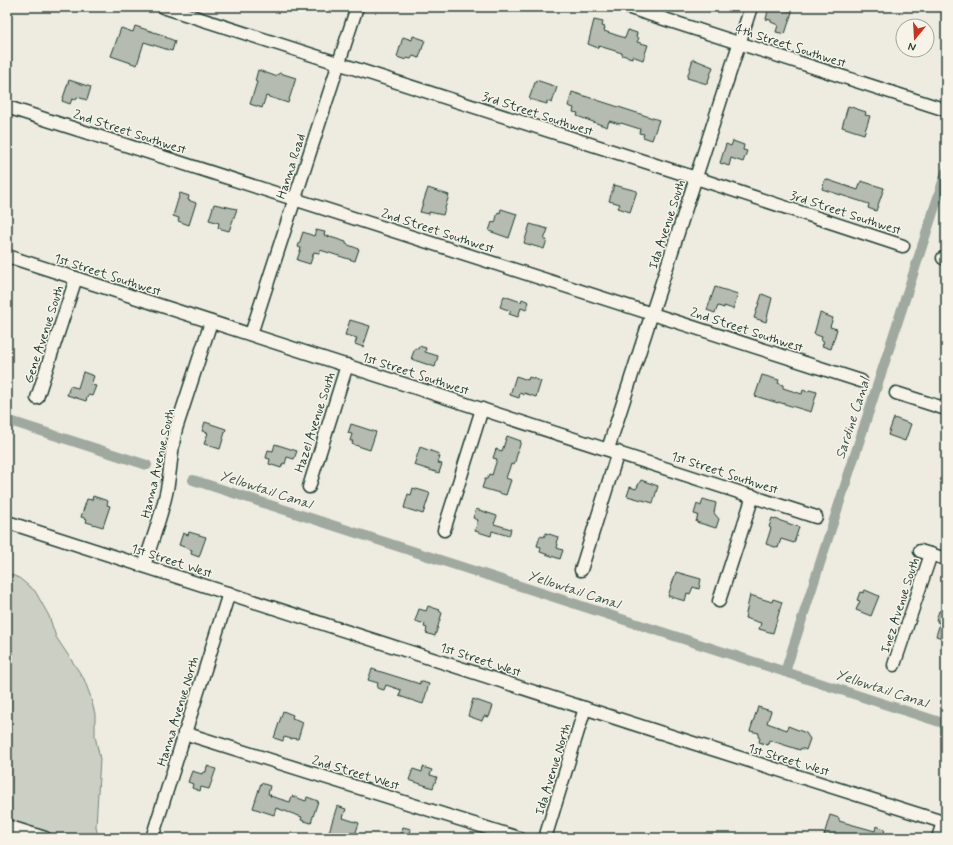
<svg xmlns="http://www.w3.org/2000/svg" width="953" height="845" font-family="Mynerve,sans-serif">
  <rect width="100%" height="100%" fill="#eeece1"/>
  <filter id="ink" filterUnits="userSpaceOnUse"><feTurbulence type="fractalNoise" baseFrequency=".025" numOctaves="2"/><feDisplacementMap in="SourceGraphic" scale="8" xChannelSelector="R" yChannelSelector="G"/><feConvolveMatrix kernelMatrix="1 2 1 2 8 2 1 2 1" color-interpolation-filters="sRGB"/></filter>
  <g filter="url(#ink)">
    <path fill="#cccfc4" stroke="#76867c" d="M7 573 19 578 35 591 49 616 56 637 84 679 90 695 95 714V736L100 759 96 826 98 838H7Z"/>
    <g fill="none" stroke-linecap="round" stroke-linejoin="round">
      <g stroke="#9fa99f" stroke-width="10">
        <path d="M7 420 147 465"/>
        <path d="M193 480 946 724"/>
        <path d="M785 672 946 172"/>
      </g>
    </g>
    <g fill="#b5bbb0" stroke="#1f3d34">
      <path d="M769 7H789L788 10 792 12 785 34 776 32 778 25 771 22V20L766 19Z"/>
      <path d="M594 20 603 22 602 26 605 27 604 31 625 38 628 30 637 33 636 37 639 38 637 42 648 45 643 60 632 56V58L622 55V53L599 46 598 48 588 44Z"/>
      <path d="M135 26 166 36 165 37 175 41 172 51 144 42 137 65 111 56 121 28 133 32Z"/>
      <path d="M413 36 425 40 419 58 413 56 411 59 406 58V60L397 57 403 37 412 40Z"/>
      <path d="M693 59 713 67 707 84 687 78Z"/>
      <path d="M258 70 275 76 280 73 296 78 288 103 266 96 262 108 250 104 257 82 255 81Z"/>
      <path d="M69 80 91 87 87 100 77 97 76 100 72 99 70 104 62 101Z"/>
      <path d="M536 80 557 87 552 103 547 101V104L529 99Z"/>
      <path d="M572 92 659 120 652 140 643 137 644 134 639 133 640 129 621 123 620 124 609 121 607 127 577 116 578 113 573 112 574 108 568 106Z"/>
      <path d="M848 106 866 112 865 115 870 116 864 134 842 127Z"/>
      <path d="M733 141 744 145 743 150 747 151 743 162 731 158 729 166 720 163 726 144 731 146Z"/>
      <path d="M825 179 858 190 861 181 884 188 876 211 868 208 869 204 822 189Z"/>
      <path d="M614 185 637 191 630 212 618 208 620 204 609 201Z"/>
      <path d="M428 188 449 195 443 215 429 212V214L420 212Z"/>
      <path d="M180 193 189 196 188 200 196 203 189 225 178 221 179 218 173 216Z"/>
      <path d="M214 204 237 209 229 231 218 228 219 223 209 220Z"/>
      <path d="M501 209 517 214 509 238 489 231 492 222 495 223 498 212 500 213Z"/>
      <path d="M530 224 548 229 544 240H547L544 249 524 243Z"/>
      <path d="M316 230 325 232 324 235 346 242V244L359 249 355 261 320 250 319 253 314 252 310 264 297 260 301 248 298 247 303 232 314 236Z"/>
      <path d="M715 287 738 294 733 309 724 306V308L718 306 715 313 707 310Z"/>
      <path d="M762 294 772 298 766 322 754 318Z"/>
      <path d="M504 296 521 302 522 299 529 302 526 310 521 308 518 317 509 314 511 311 500 307Z"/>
      <path d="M820 313 833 318 830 327 837 329 831 349 822 346 824 342 821 341 822 337 814 334Z"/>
      <path d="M350 320 370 326 363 347 355 344 357 338 345 335Z"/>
      <path d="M419 346 426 348 425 352 438 356 435 367 411 359 415 348 418 349Z"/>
      <path d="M83 372 94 376 91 385 96 386 92 396 88 395 86 401 67 395 70 386 78 388Z"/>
      <path d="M762 375 779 380 778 383 783 385V388L802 394 803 390 808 392 809 390 817 392 811 412 778 402V403L755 396Z"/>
      <path d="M516 376 528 380 529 377 541 381 536 397 524 393V395L520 393 519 398 510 395Z"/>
      <path d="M894 418 911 424 905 441 888 435Z"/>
      <path d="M205 422 226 429 220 449 204 444 208 433 202 431Z"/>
      <path d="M351 424 376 432 370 450 352 444 353 441H350L352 434 348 433Z"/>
      <path d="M507 436 521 441 514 465 511 464 506 478 511 480 506 495 482 488 485 479H487L489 474 492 475 497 459 493 458 496 449 502 451Z"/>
      <path d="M275 444 297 451 294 459 287 457 285 464 283 463 281 468 269 464 270 459 266 458 268 450 273 451Z"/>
      <path d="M420 447 439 454 438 456 440 457 438 463 442 464 439 473 414 465Z"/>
      <path d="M641 480 658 486 653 503 627 496 630 487 636 489Z"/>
      <path d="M413 488 430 493 423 514 404 508 408 494 411 495Z"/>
      <path d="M93 496 108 501 107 505 110 506 103 527 86 522 87 519 81 517 87 499 92 500Z"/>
      <path d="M703 499 716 503 714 513 719 519 716 528 696 522 698 515 694 514 697 504 701 506Z"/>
      <path d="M476 509 497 516 494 524 511 529 509 536 492 531 491 536 475 531 478 520 473 518Z"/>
      <path d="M772 518 799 527 794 543 781 539 778 548 766 544 771 528 769 527Z"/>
      <path d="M189 532 206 537 199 557 191 554 192 550 179 545 183 533 188 535Z"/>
      <path d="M546 533 558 537 556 543 558 544 557 548 563 550 560 559 540 552 541 547 537 546 540 536 544 537Z"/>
      <path d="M676 572 701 579 699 589 693 587 690 594 687 593 685 601 668 596Z"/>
      <path d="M865 590 879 596 871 616 856 610 860 601 857 600 860 592 863 593Z"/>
      <path d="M750 595 772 602 773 599 782 602 773 633 759 629 761 623 745 618Z"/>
      <path d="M944 600H946V639L936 636 940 623 937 622 938 620H936L939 611H941Z"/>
      <path d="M428 606 440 610 439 611 442 613 435 636 426 633 427 628 424 627 425 624 415 621 419 609 426 611Z"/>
      <path d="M372 669 420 684V681L429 684 423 704 399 696 401 690 386 685 384 690 377 688 378 683 368 680Z"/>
      <path d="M473 699 493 706 489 717 484 716 482 721 468 716Z"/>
      <path d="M758 707 771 711 767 723 787 730 788 726 806 733 810 739 806 750 801 748 800 750 769 740 768 745 759 742 760 738 758 737 759 733 750 731Z"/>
      <path d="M283 711 293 715 292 718 303 722 298 739 292 738V739L284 737 283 741 274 738Z"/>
      <path d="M207 766 216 769 209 789 201 787 200 791 192 788 193 784 188 782 192 771 202 774 203 772H206Z"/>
      <path d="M423 767 432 770 430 775 437 777 433 788 409 780 413 769 422 772Z"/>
      <path d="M261 783 270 786 268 794 271 795 270 796 290 802 292 796 306 801 307 797 318 801 311 823 301 820 302 817 276 808 274 815 253 808Z"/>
      <path d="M337 806 346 809 343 818 359 823 354 838H349L329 832Z"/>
      <path d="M830 815 839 818V821L875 831 876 826 885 829 884 834 891 836V838H833L824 835Z"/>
      <path d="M403 827 411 829 409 838H399Z"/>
    </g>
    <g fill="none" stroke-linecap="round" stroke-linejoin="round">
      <g stroke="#1f3d34" stroke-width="15">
        <g id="minor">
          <path d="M163 7 696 178 903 246"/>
          <path d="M627 7 946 110"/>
          <path d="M7 107 861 381"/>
          <path d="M7 256 816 517"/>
          <path d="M943 258 946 259"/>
          <path d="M251 334 357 7"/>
          <path d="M896 393 946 409"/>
          <path d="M37 398 76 278"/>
          <path d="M608 449 751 7"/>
          <path d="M309 487 347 365"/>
          <path d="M7 522 693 743 946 823"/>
          <path d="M444 530 482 409"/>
          <path d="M920 551 946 559"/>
          <path d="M144 566C152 540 162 515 167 489 171 469 171 449 176 429L211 322"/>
          <path d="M581 570 618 452"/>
          <path d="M719 601 753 496"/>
          <path d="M894 665 931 554"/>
          <path d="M184 733 519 838"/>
          <path d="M7 826 45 838"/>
          <path d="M152 838 229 593"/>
          <path d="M545 838 585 708"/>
          <path d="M938 838 943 822"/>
        </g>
      </g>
      <use href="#minor" stroke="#f7f3e8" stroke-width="12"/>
    </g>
  </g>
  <g text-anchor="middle" stroke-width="3" stroke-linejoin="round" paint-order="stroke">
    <g font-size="13" fill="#1f3d34" stroke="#f7f3e8">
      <text transform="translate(791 45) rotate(18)" y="5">4th Street Southwest</text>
      <text transform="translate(538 113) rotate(18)" y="5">3rd Street Southwest</text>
      <text transform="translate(130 131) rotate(18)" y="5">2nd Street Southwest</text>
      <text transform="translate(290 166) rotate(-72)" y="5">Hanna Road</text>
      <text transform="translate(846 212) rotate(18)" y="5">3rd Street Southwest</text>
      <text transform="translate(666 224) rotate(-72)" y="5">Ida Avenue South</text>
      <text transform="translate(438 230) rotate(18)" y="5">2nd Street Southwest</text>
      <text transform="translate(108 274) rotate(18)" y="5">1st Street Southwest</text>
      <text transform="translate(747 329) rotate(18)" y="5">2nd Street Southwest</text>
      <text transform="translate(43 334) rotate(-72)" y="5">Gene Avenue South</text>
      <text transform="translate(416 373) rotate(18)" y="5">1st Street Southwest</text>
      <text transform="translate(314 422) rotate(-72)" y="5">Hazel Avenue South</text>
      <text transform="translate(157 463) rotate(-77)" y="5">Hanna Avenue South</text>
      <text transform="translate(725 472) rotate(18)" y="5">1st Street Southwest</text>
      <text transform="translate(172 560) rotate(18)" y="5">1st Street West</text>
      <text transform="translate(899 605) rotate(-72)" y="5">Inez Avenue South</text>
      <text transform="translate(481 659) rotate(18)" y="5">1st Street West</text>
      <text transform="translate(177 711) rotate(-73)" y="5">Hanna Avenue North</text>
      <text transform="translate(789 759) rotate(17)" y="5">1st Street West</text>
      <text transform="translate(552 769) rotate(-73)" y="5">Ida Avenue North</text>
      <text transform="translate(356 772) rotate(17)" y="5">2nd Street West</text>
    </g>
    <g font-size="14" font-style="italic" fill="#3f584f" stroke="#f7f3e8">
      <text transform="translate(852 418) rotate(-72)" y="5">Sardine Canal</text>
      <text transform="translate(266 489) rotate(18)" y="5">Yellowtail Canal</text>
      <text transform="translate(574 589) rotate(18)" y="5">Yellowtail Canal</text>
      <text transform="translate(882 688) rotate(18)" y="5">Yellowtail Canal</text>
    </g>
  </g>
  <rect width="953" height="845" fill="none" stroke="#f7f3e8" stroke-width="24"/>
  <rect x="12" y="12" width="929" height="821" fill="none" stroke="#1f3d34" stroke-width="1.5" filter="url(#ink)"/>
  <g transform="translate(915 38) rotate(198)"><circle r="19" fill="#f7f3e8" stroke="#a1aaa0"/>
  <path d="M0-3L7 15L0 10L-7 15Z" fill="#c8321e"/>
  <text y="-6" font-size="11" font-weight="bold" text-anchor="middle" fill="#1f3d34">N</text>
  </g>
</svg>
